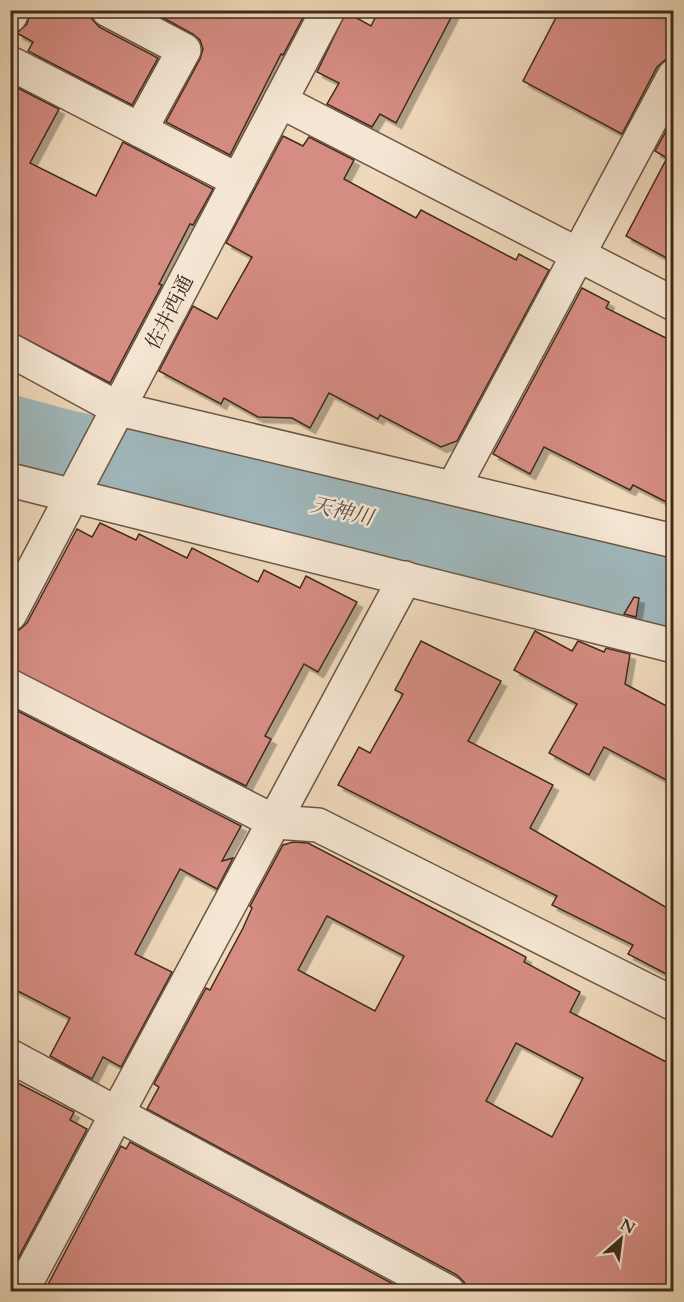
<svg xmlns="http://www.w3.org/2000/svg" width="684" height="1302" font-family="Cardo,'Noto Serif JP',serif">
  <defs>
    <filter id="shadow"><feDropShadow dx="5.5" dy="5.5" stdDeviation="0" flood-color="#0004"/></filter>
  </defs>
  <rect width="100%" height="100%" fill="#efd9bb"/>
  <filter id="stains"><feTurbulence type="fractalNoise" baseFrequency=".00333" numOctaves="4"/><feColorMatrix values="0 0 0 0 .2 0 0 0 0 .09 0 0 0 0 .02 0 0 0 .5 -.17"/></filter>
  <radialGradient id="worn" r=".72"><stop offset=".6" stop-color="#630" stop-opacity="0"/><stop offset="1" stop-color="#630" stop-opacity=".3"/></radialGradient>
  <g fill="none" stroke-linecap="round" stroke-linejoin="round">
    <path stroke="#9fb7bb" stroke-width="74" d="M10 432 58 445 492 544 674 590"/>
  </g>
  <g fill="#d58c82" stroke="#3f2b1c" stroke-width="1.5" fill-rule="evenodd" filter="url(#shadow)">
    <path d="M31 10H89L92 19 99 27 158 58 132 105 28 51 33 42 17 33 27 24Z"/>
    <path d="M149 10H307L283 55 281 54 230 155 166 122 200 59 203 49 200 40 193 34Z"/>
    <path d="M379 10H455L396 123 380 114 372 127 327 104 339 83 317 72 346 12 371 26Z"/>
    <path d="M560 10H674V57L665 60 657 67 622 134 523 81Z"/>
    <path d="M10 84 59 109 30 163 96 196 123 142 213 189 193 225 190 224 159 284 162 285 110 383 10 331Z"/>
    <path d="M674 117V262L626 236 667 158 655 151Z"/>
    <path d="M283 136 303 146 309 137 354 160 344 179 416 218 421 210 516 260 519 254 549 270 457 441 441 447 380 415 378 419 329 393 310 428 292 418 258 417 224 398 221 404 159 371 193 306 217 319 252 257 226 243Z"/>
    <path d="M582 288 609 302 606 308 674 342V506L633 485 630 490 544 447 530 474 493 454Z"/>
    <path d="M100 523 136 540 139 534 187 558 192 548 258 582 264 570 300 588 306 576 357 602 318 672 304 664 265 736 271 739 246 786 10 668V633L19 630 27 623 77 529 92 537Z"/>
    <path d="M634 597 639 598 636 617 624 614Z"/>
    <path d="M535 631 572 651 578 641 604 652 606 648 630 654 625 684 674 710V784L604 747 589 775 549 753 577 704 514 670Z"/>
    <path d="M421 641 501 681 468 741 553 785 530 828 674 912V978L628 954 633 945 552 905 557 896 338 785 359 747 370 753 403 694 395 690Z"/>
    <path d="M10 707 241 826 222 861 233 858 217 889 180 869 135 954 172 972 121 1067 103 1057 92 1079 50 1056 70 1018 10 987Z"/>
    <path d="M293 842 308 843 526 957 524 962 580 992 570 1012 674 1066V1292H467L464 1282 457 1275 147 1109 159 1087 154 1084 206 988 210 990 243 928 252 908 250 906 283 845ZM327 916 404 956 375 1011 298 970ZM516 1043 583 1078 552 1137 486 1101Z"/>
    <path d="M10 1079 74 1112 70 1120 87 1129 17 1260 10 1257Z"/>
    <path d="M130 1142 408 1292H44L121 1146 126 1149Z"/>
  </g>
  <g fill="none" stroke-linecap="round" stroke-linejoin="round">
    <g stroke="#6b5644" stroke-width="36">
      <g id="minor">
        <path d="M108 10 184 50 140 130"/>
        <path d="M10 16 13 10"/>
        <path d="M10 63 237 180"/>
        <path d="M280 101 674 304"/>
        <path d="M10 350 119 409 674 541"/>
        <path d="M10 480 674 646"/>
        <path d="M453 488 674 76"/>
        <path d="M10 614 328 10"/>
        <path d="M10 686 275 822 318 825 674 1004"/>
        <path d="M10 1056 448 1292"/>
        <path d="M21 1292 405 578"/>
      </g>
    </g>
    <use href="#minor" stroke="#f5e6d3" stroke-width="33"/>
  </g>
  <g text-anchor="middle" stroke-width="5" stroke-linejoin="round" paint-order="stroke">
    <g font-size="20" fill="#3f2b1c" stroke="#f5e6d3">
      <text transform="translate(169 312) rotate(-63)" y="7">佐井西通</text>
    </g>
    <g font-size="21" font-style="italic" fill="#574e44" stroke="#f5e6d3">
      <text transform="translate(342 511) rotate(13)" y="7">天神川</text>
    </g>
  </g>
  <rect width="684" height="1302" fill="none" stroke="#efd9bb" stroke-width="36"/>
  <rect x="12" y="12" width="660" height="1278" fill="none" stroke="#3f2b1c" stroke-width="3"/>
  <rect x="18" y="18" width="648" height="1266" fill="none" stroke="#3f2b1c" stroke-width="1.5"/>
  <g transform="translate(621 1239) rotate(28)" stroke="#f5e6d3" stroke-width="4.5" paint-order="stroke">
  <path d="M0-4.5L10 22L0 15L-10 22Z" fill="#3f2b1c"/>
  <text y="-9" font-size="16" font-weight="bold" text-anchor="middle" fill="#3f2b1c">N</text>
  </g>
  <rect width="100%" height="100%" filter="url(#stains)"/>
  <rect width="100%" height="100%" fill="url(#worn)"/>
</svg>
